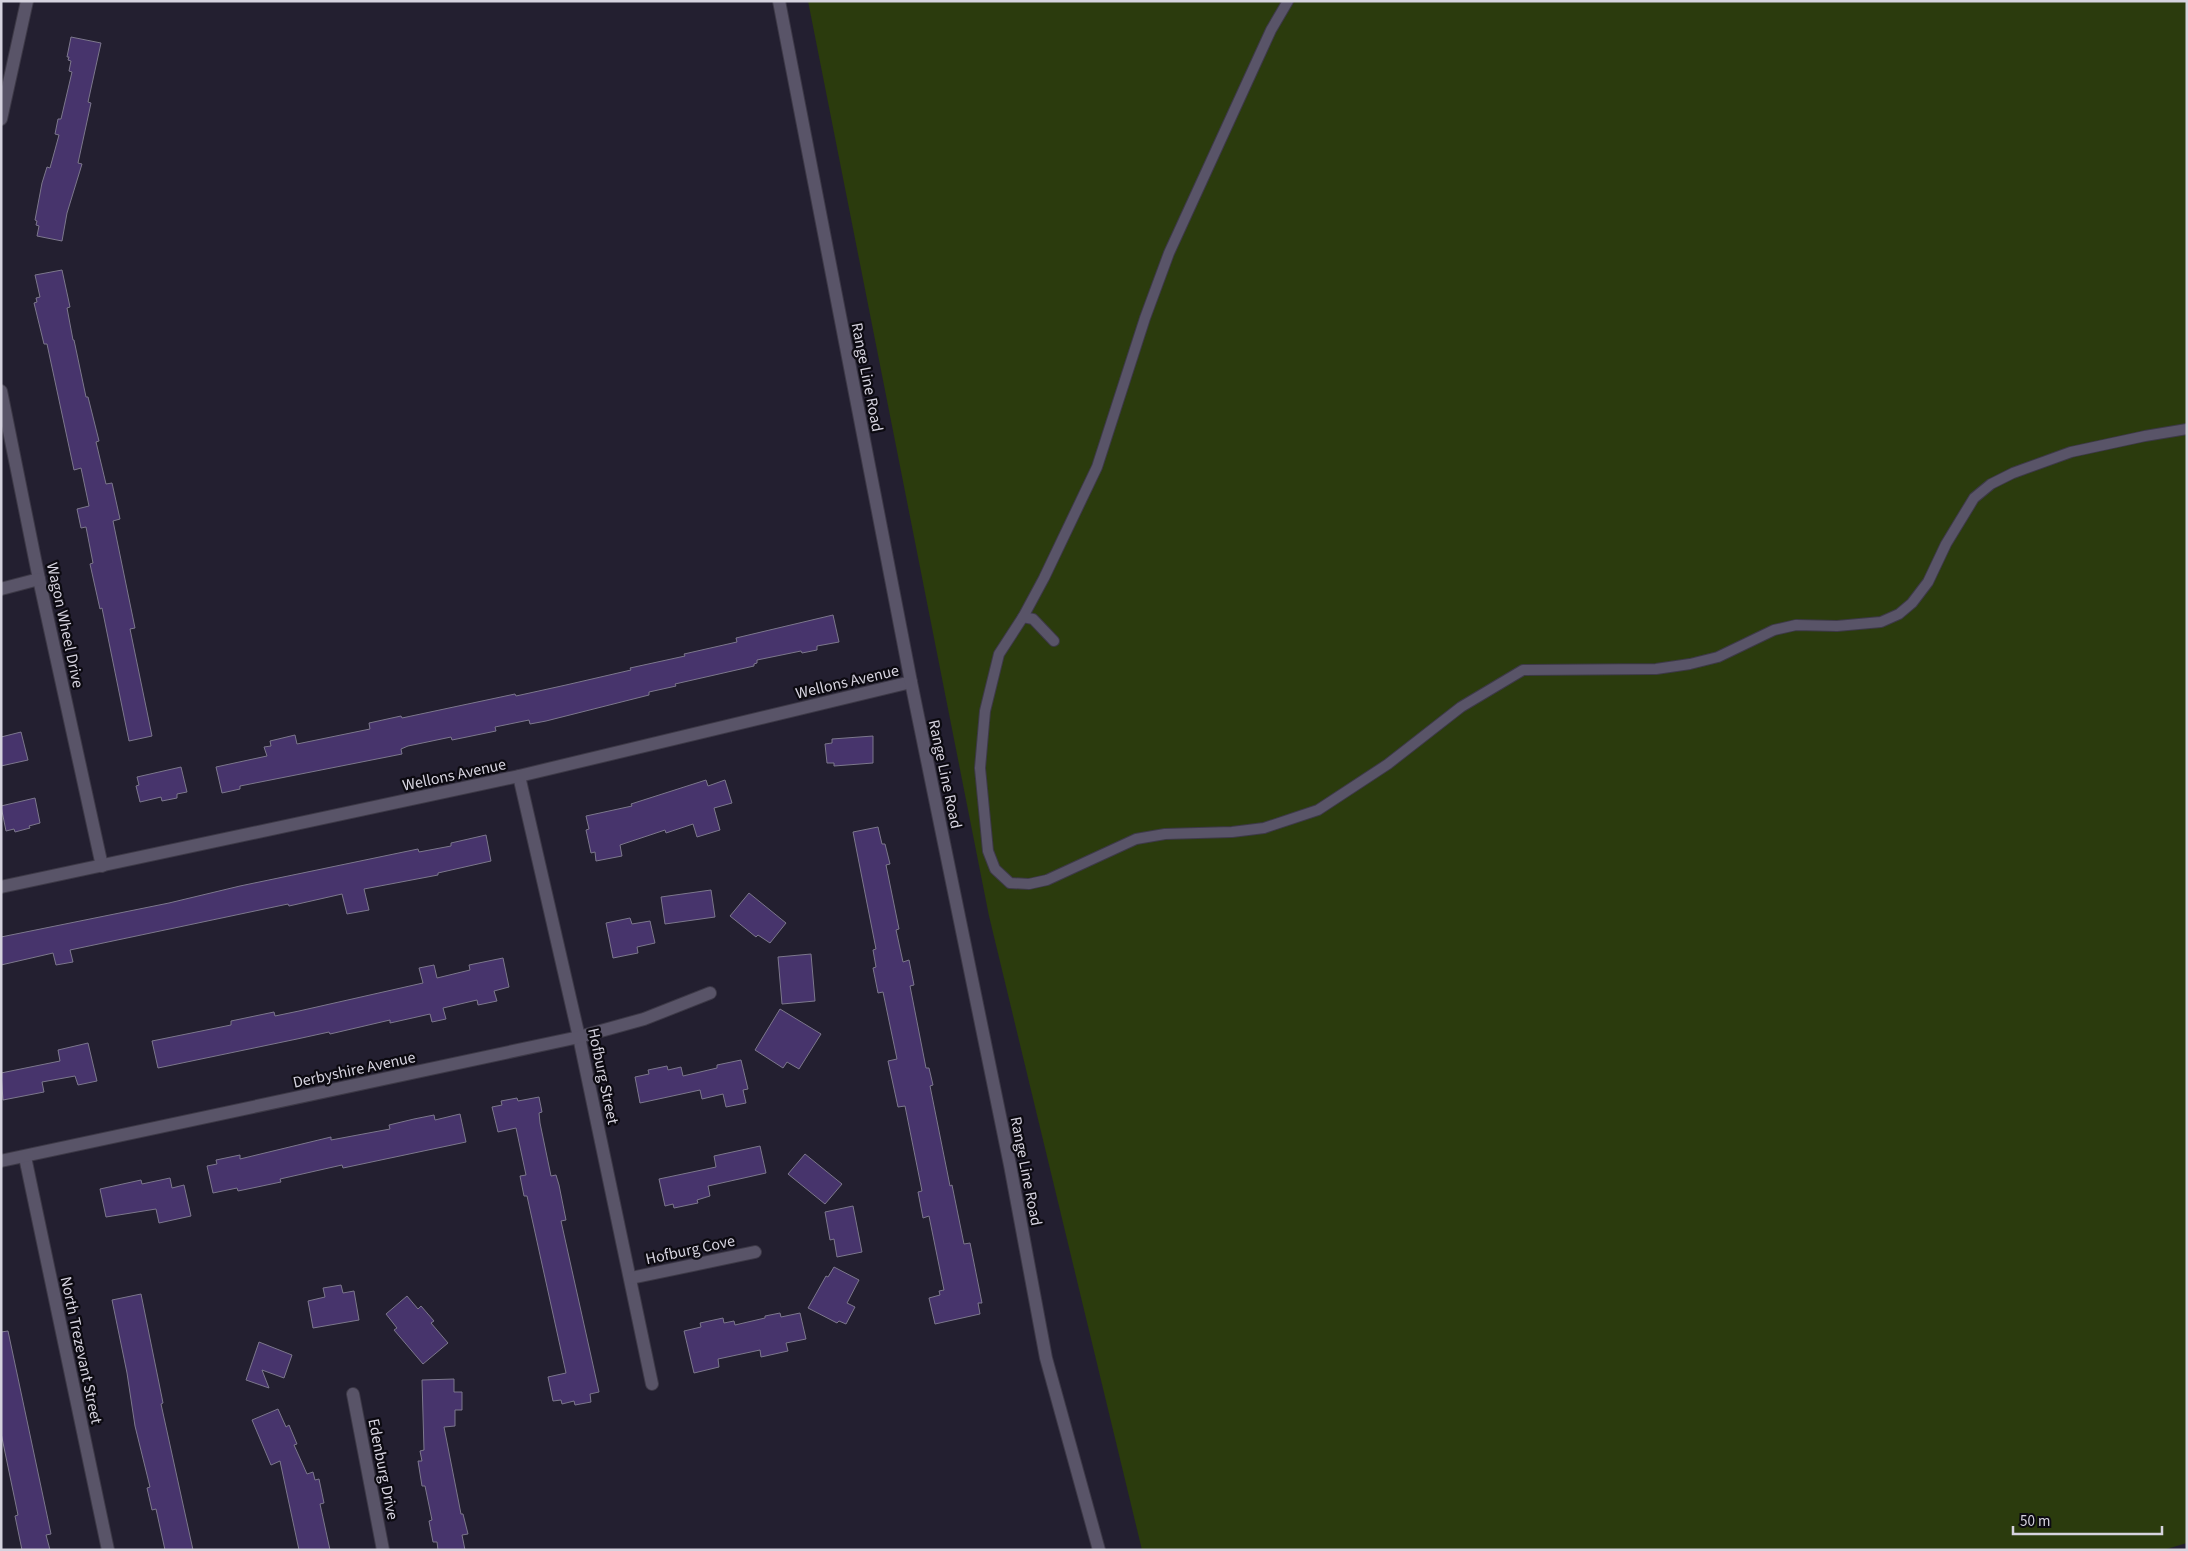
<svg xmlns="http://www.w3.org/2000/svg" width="2188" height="1551" font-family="'Source Sans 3',sans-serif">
  <rect width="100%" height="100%" fill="#231f30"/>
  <path fill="#2b3b0d" d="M808 1H2187V1543L2163 1550H1142L989 916Z"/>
  <g fill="#47346c" stroke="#7c778c">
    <path d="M71 37 101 43 88 102 91 103 78 163 82 164 67 213 62 241 37 236 39 226 36 225 37 221 35 220 42 183 47 167 50 168 59 135 55 134 58 119H61L72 72 69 71 71 61 68 60 69 57H67Z"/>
    <path d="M62 270 70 307 67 308 73 340H74L86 397H88L99 441 96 442 106 484 112 483 120 519 113 521 135 628 130 629 152 736 129 741 102 608 100 609 90 564 93 563 86 527 81 528 77 509 89 506 81 468 74 470 47 344H44L34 303 37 302 36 298 40 297 35 275Z"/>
    <path d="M833 615 839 642 817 646V650L802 653 801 651 757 660V663L754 664V666L675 684 676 686 649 692V695L546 721 530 724 529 720 495 727 496 731 452 740 451 737 408 746 401 749 402 754 240 786V789L222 793 216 767 267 756 264 747 271 746 270 741 295 735 297 744 370 729 369 723 401 716 402 718 515 694 516 696 566 685 631 670 630 668 685 656 684 654 737 642 736 638Z"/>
    <path d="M21 732 28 760 1 766V737Z"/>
    <path d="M873 736V763L834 766V763H827L825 744 832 743V739Z"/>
    <path d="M181 767 187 792 177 794V798L162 801 161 797 140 802 136 786 139 785 137 777Z"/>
    <path d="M706 780 708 786 725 780 732 803 714 808 720 830 697 837 693 824 666 833 665 830 620 845 622 856 596 861 595 852 591 853 586 830 589 829 586 816 632 806 631 804Z"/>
    <path d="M35 798 40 823 29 826 30 828 15 832 14 829 6 831 1 806Z"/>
    <path d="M878 827 882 844H885L890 864 886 865 899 929 896 930 903 962 909 960 914 985 910 986 926 1068H929L933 1085 930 1086 950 1186 952 1185 964 1244 970 1243 982 1303H978L980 1314 935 1324 929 1298 940 1295 939 1291 944 1290 929 1216 923 1218 918 1192 922 1191 905 1106 898 1107 888 1061 897 1059 883 992 878 993 873 968 876 967 873 950 876 949 853 832Z"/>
    <path d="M486 835 491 861 438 873V875L364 889 369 910 347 914 342 894 289 906 288 904 70 950 73 962 56 965 53 953 1 965V937L169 903 240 886 418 849 419 852 451 846V843Z"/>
    <path d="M711 890 715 917 665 924 661 897Z"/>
    <path d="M749 893 786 923 770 943 758 935 756 937 730 916Z"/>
    <path d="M630 918 632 924 650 921 655 943 637 947 638 953 613 958 606 923Z"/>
    <path d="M811 954 815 1001 782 1004 778 957Z"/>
    <path d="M503 958 509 987 494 991 497 1001 478 1005 477 1000 443 1008 446 1019 432 1022 430 1014 390 1023V1020L330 1034 329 1032 297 1039 158 1068 152 1041 231 1025V1021L274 1012 275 1016 299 1011 423 983 419 968 434 965 437 978 470 970 469 965Z"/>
    <path d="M780 1009 821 1034 799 1069 787 1062 783 1068 755 1050Z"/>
    <path d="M88 1043 97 1081 78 1085 75 1076 42 1082 44 1092 3 1100 1 1073 60 1061 58 1050Z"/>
    <path d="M741 1060 748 1089 743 1090 746 1103 726 1107 723 1094 702 1099 700 1090 640 1103 635 1077 649 1074 648 1070 667 1066 668 1070 681 1067 683 1076 717 1068V1065Z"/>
    <path d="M539 1097 542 1112 539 1113 540 1123 551 1176 556 1175 559 1185 566 1220 561 1221 599 1392 590 1394 591 1402 575 1405 574 1401 562 1404 561 1400 553 1401 548 1377 566 1373 527 1196H524L520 1176 526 1175 516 1128 498 1132 492 1107 502 1105 501 1101 517 1098 518 1101Z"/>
    <path d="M460 1114 466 1142 343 1168 342 1165 280 1179 281 1182 238 1191 237 1188 213 1193 207 1166 217 1164 216 1160 240 1155V1159L331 1137V1140L390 1129 389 1125 414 1119 434 1115 435 1120Z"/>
    <path d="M760 1146 766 1173 708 1186 710 1196 697 1200 698 1203 674 1208 673 1204 665 1206 659 1179 716 1167 714 1156Z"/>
    <path d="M805 1154 842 1184 825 1204 788 1174Z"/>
    <path d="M170 1178 172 1188 184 1185 191 1216 159 1223 156 1209 106 1217 100 1189 141 1180 142 1184Z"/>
    <path d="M853 1206 862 1252 837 1257 834 1239 830 1240 825 1212Z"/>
    <path d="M834 1267 859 1280 847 1303 855 1307 846 1324 839 1321 837 1323 808 1308 826 1276 828 1277Z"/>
    <path d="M341 1285 343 1293 354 1291 359 1320 313 1328 308 1301 325 1297 323 1288Z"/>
    <path d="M141 1294 163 1403 161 1404 193 1550H165L156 1509 152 1510 147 1488 150 1487 135 1426 127 1373 112 1300Z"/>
    <path d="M407 1296 418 1309 421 1306 434 1321 431 1323 448 1343 423 1364 394 1330 397 1328 386 1314Z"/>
    <path d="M780 1313 781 1317 800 1313 806 1339 786 1343 788 1351 761 1357 760 1350 718 1359 719 1367 694 1373 684 1331 701 1327 700 1323 723 1318 724 1323 734 1321 735 1325 765 1318V1316Z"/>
    <path d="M8 1331 51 1534 46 1535 50 1550H22L15 1516 18 1515 1 1433V1332Z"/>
    <path d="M259 1342 292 1355 284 1378 262 1370 269 1388 246 1380Z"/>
    <path d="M454 1379V1392H462V1410H455V1426L444 1427 461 1514H463L468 1534 462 1535 465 1550H438L437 1542H433L429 1521 432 1520 425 1486H422L418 1461H422L420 1451 424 1450 422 1380Z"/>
    <path d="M278 1409 286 1427 289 1425 297 1444 294 1445 307 1474 313 1472 315 1480 319 1479 324 1503 320 1504 330 1550H299L280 1461 271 1465 252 1420Z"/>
  </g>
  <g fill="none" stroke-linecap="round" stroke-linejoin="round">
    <g stroke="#3d3947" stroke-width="12">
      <g id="lane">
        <path d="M1023 617 999 654 985 711 980 768 988 851 995 869 1010 883 1029 884 1047 880 1136 839 1165 834 1232 832 1264 828 1318 810 1388 764 1461 707 1523 670 1656 669 1690 664 1718 657 1774 630 1796 625 1837 626 1881 622 1899 614 1912 603 1928 582 1946 544 1974 498 1991 484 2013 473 2071 452 2145 436 2187 429"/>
        <path d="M1054 641 1033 619 1023 617 1044 578 1097 467 1145 318 1169 253 1271 30 1288 1"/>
      </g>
    </g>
    <g stroke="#3d3947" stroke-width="14">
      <g id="street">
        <path d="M1 119 27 1"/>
        <path d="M1 391 39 579 102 866"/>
        <path d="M1 589 39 579"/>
        <path d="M519 776 579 1037 652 1384"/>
        <path d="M1 887 519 776 911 682"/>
        <path d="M25 1157 108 1550"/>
        <path d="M1 1161 579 1037 644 1019 710 993"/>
        <path d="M631 1278 755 1252"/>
        <path d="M353 1394 383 1550"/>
      </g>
    </g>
    <g stroke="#3d3947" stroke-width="14">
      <path id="secondary" d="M779 1 911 682 1010 1165 1046 1358 1099 1550"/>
    </g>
    <use href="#lane" stroke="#595468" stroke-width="10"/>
    <use href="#street" stroke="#595468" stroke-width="12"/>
    <use href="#secondary" stroke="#595468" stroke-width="12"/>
  </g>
  <g text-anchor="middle" stroke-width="4.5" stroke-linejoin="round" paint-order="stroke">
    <g font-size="16" fill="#d6d3df" stroke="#0c0a11">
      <text transform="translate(868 377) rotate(79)" y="6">Range Line Road</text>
      <text transform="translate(66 625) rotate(78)" y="6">Wagon Wheel Drive</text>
      <text transform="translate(847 681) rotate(-13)" y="6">Wellons Avenue</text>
      <text transform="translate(454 774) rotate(-12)" y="6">Wellons Avenue</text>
      <text transform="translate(946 774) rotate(78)" y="6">Range Line Road</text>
      <text transform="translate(354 1069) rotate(-12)" y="6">Derbyshire Avenue</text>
      <text transform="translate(604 1076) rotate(78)" y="6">Hofburg Street</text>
      <text transform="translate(1027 1171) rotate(79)" y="6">Range Line Road</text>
      <text transform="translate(690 1249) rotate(-12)" y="6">Hofburg Cove</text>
      <text transform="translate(82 1350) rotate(78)" y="6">North Trezevant Street</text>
      <text transform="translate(384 1469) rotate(79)" y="6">Edenburg Drive</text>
    </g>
  </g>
  <rect width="2188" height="1551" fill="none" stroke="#d6d3df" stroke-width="5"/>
  <path d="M2013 1526v8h149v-8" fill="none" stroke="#d6d3df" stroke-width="2.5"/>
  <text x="2020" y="1526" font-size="15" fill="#d6d3df" stroke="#0c0a11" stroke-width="4" paint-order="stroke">50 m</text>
</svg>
